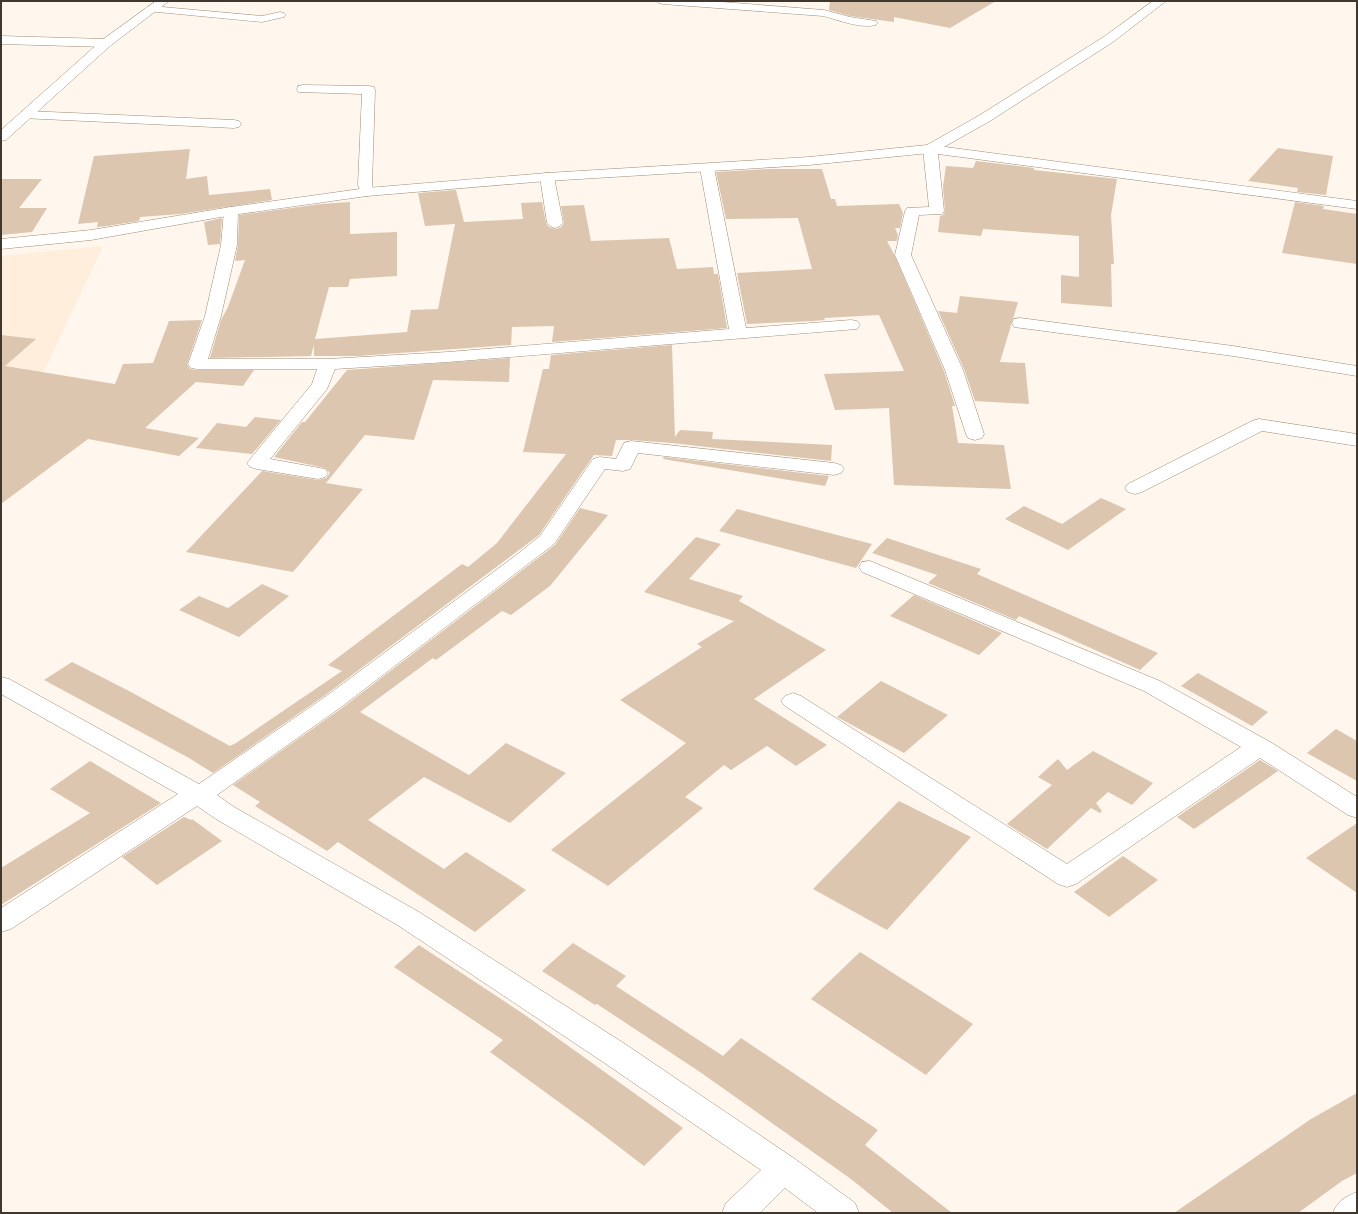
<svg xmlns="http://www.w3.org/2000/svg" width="1358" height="1214" font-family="Roboto,sans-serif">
  <rect width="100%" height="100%" fill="#fff6ed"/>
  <path fill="#feeedb" d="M103 246 42 375 1 388V256Z"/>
  <g fill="#dcc6af">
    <path d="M830 1H996L950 28 894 17V22L850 16 829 10Z"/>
    <path d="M1278 148 1333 156 1326 195 1297 192 1298 188 1248 181Z"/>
    <path d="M190 149 186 179 207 176 209 195 270 189 272 200 180 214 140 217 139 221 107 226 97 227 98 222 78 224 94 156Z"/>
    <path d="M976 161 1034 168V170L1117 179 1111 215 1114 264H1111L1112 307 1061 303V275L1079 277V236L983 229 981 236 938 232 940 216 943 215 945 211 943 187 946 166 973 168Z"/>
    <path d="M769 169H822L831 199H835L837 206 899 204 903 213 900 228H895L898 235 897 241H887L894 254 944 371 955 406H952L958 443 1004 445 1011 489 894 485 889 408 835 410 824 374 904 371 879 315 824 318 825 320 813 321 747 324 737 273 812 269 798 218 726 219 716 172Z"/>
    <path d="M1 179H42L19 208H47L32 232 1 235Z"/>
    <path d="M456 190 464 222 523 219 521 203 542 202 546 223 549 227 556 229 561 227 564 223 561 206 584 205 591 241 669 238 677 269 713 267 714 274H718L727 328 552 342 554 326 512 327 511 345 358 356H314V345L311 356 210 358 221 320 228 307 245 260 235 261 238 245 239 215 321 204 350 202V234L397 232V276L350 279 348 287H329L315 339 407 332 411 310 438 309 455 224 425 226 418 193Z"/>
    <path d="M1295 202 1324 206 1323 209 1357 214V264L1282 253Z"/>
    <path d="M222 218 220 244 208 245 204 222Z"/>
    <path d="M960 296 1018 302 1000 362 1025 363 1029 404 975 401 964 369 938 311 957 313Z"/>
    <path d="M202 320 187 364 190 369 197 370H254L243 386 196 382 145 428 199 438 179 456 88 439 1 504V335L36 339 5 366 115 384 123 364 153 363 169 321Z"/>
    <path d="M672 345 675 437 680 430 713 432 712 439 832 445 831 461 672 443 631 440H616L612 456 594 455 539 535 324 696 213 773 189 758 44 680 72 662 129 691 230 746 236 743 342 671 328 665 462 564 468 567 497 543 566 454 523 452 543 369H549L551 355Z"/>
    <path d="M510 358 509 382 433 380 414 440 365 435 326 483 363 489 293 572 186 552 262 471 318 480 326 478 330 473 325 468 274 457 302 422H305L347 370Z"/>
    <path d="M255 417 281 420 252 454 196 448 217 423 246 427Z"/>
    <path d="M664 457 829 476 825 486 663 459Z"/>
    <path d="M1101 498 1126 509 1068 550 1005 519 1024 506 1062 524Z"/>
    <path d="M580 508 608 515 550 586 511 615 502 611 436 660 433 658 360 712 469 775 506 743 566 773 510 823 424 777 368 820 444 869 466 852 526 890 475 932 338 842 327 851 255 806 260 802 233 785 342 708 555 545Z"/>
    <path d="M737 509 872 544 856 568 719 531Z"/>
    <path d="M696 537 721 544 689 579 743 596 739 601 826 650 754 699 827 745 796 766 767 746 731 770 724 765 685 797 703 808 608 886 551 850 686 743 620 700 702 647 697 644 734 621 644 592Z"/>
    <path d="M887 538 981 569 977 574 1158 653 1140 670 1019 616 1016 620 928 583 937 575 872 553Z"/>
    <path d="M262 584 289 596 239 637 179 610 199 596 228 608Z"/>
    <path d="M914 595 1002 633 979 655 890 616Z"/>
    <path d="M1198 673 1268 712 1252 726 1181 686Z"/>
    <path d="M881 681 948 715 904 753 837 717Z"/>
    <path d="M1336 729 1357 741V781L1307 753Z"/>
    <path d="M1093 751 1153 783 1132 805 1108 792 1096 803 1102 811 1100 813 1091 808 1047 849 1007 824 1052 785 1038 777 1058 759 1067 770Z"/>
    <path d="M1260 760 1278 771 1194 829 1177 817Z"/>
    <path d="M90 761 161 803 1 905V868L90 813 50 789Z"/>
    <path d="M899 801 971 837 887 930 813 889Z"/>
    <path d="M184 817 191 820 192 819 222 841 157 885 122 857Z"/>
    <path d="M1357 823V893L1306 858Z"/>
    <path d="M1123 856 1158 880 1109 917 1074 892Z"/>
    <path d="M573 943 626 976 616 986 723 1056 741 1038 878 1130 865 1145 952 1213H893L851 1179 700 1072 597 1004 595 1005 542 971Z"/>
    <path d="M419 945 525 1015 683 1128 644 1166 589 1124 490 1052 503 1040 394 967Z"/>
    <path d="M860 952 973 1024 926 1075 811 999Z"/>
    <path d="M1357 1093V1173L1342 1181 1298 1213H1174L1311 1119Z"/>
  </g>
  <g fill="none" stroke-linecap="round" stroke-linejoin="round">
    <g stroke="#9f8c75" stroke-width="1">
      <g id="street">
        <path d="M657 1H709L824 10 850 17 876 21 878 23 876 25C861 29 838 20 823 16L663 4 659 3Z"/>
        <path d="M151 6 262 16 280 12 284 13 286 15 284 17 262 22 147 11 145 9 147 7Z"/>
        <path d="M1 36 106 39 110 40 112 43 110 46 106 47 1 44Z"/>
        <path d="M303 85 369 86 374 87 375 90 372 185 374 192 372 195 367 196 362 195 358 185 362 94 298 92 297 89 298 86Z"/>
        <path d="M26 111 234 120 239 121 241 124 239 127 234 128 21 118 19 115 21 112Z"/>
        <path d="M930 145 1357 201V209L938 154 944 211 942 214 919 215 911 255 963 370 984 434 982 438 975 440 968 438 966 434 945 370 895 255 905 211 907 208 929 207 923 149 925 146Z"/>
        <path d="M707 164 712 165 714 168 746 328 851 320 857 321 860 325 857 329 448 362 335 369 327 389 270 459 325 469 328 473 325 477 318 479 257 469 250 467 247 463 312 384 317 369H197L191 368 188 364 205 316 221 245 224 211 226 208 231 207 236 208 238 211 237 245 221 316 208 359H328L448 352 729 329 700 168 702 165Z"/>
        <path d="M547 173 552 174 554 177 563 223 560 226 555 228 550 226 547 223 540 177 542 174Z"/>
        <path d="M1020 318 1233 346 1357 366V376L1233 356 1014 327 1012 323 1014 319Z"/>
        <path d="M1259 419 1357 434V446L1262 431 1142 492 1135 494 1128 492 1125 488 1128 484 1252 421Z"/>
        <path d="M631 441 834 463 841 465 844 469 841 473 834 475 638 453 630 469 623 471 605 469 554 544 341 707 217 795 234 807 419 912 625 1044 795 1159 855 1203 859 1213H818L785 1188 760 1213H722L726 1203 761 1170 603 1062 399 926 216 819 197 806 11 929 1 932V908L178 794 1 694V677L9 679 199 784 325 697 515 556 540 536 593 459 600 457 616 459 624 443Z"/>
        <path d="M870 561 1160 681 1272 743 1357 797V818L1348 815 1260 758 1076 884 1067 887 1058 884 785 706 781 701 785 696 793 693 801 696 1067 864 1241 747 1144 691 862 572 859 567 862 562Z"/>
        <path d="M1357 1192V1213H1333C1338 1201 1344 1197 1357 1192Z"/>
      </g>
    </g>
    <g stroke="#9f8c75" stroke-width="1">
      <g id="secondary">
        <path d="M156 1H169L110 46 6 140 1 141V130L102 40Z"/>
        <path d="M1153 1H1166L1113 42 990 121 935 152 930 153 809 165 547 181 367 196 232 215 91 240 1 249V239L91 230 231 207 367 188 547 173 809 157 927 145 980 115 1105 36Z"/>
      </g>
    </g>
    <use href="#street" fill="#fff" fill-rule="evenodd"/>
    <use href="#secondary" fill="#fff" fill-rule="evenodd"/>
  </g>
  <rect width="1358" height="1214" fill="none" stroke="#40372e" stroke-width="4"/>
</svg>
